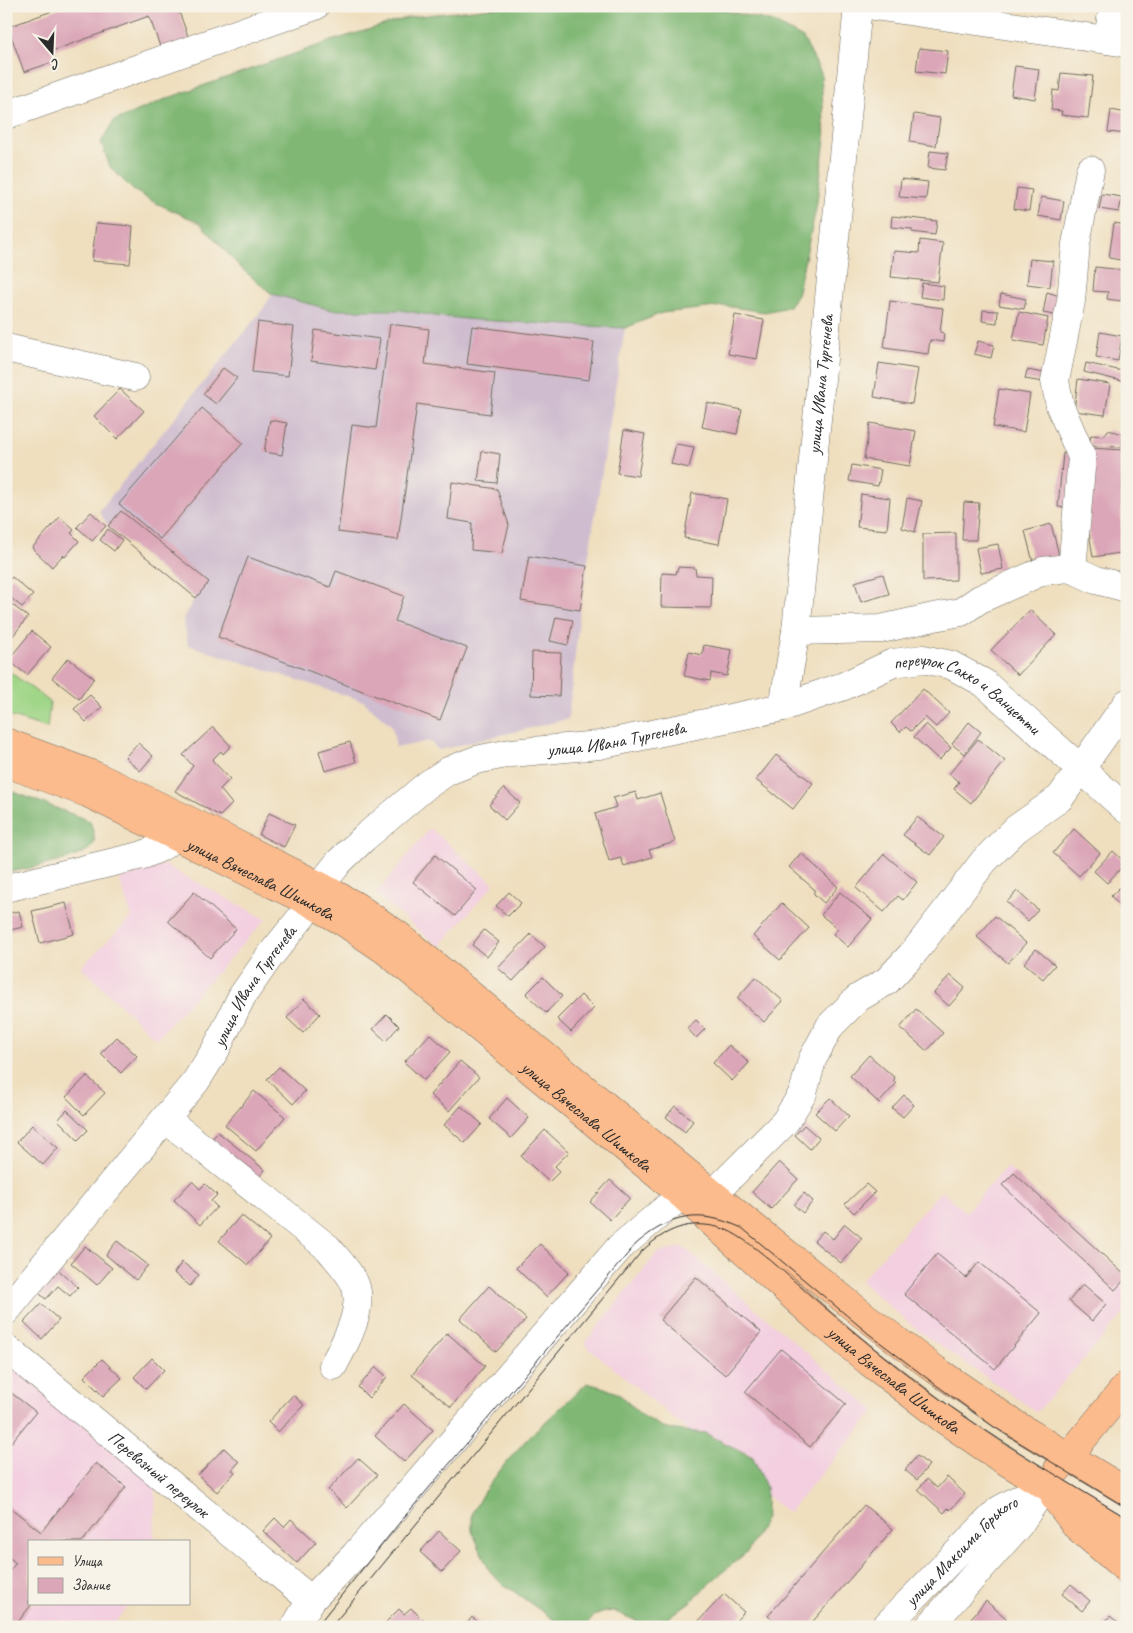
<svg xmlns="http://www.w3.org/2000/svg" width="1133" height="1633" font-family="Caveat,sans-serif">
  <rect width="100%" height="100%" fill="#f7f3e8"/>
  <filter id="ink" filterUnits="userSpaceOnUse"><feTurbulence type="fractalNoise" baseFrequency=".02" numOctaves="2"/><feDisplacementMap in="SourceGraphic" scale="10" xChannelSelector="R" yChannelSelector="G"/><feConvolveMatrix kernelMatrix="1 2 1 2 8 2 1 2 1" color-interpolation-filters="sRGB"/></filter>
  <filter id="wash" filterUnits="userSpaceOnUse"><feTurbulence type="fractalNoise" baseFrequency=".0096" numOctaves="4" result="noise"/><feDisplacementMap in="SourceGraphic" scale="20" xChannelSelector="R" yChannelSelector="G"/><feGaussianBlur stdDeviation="1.12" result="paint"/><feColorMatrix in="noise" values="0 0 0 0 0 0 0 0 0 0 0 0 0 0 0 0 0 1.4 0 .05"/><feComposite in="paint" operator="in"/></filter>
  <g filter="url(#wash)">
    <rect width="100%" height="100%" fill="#efdfbf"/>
    <g fill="#f3cfe0">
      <path d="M430 828 494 884 439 947 376 894Z"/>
      <path d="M164 865 266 919 156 1039 81 967 132 917 119 879Z"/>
      <path d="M1007 1166 1127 1277V1310L1037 1412 917 1330 860 1281 941 1191 966 1212Z"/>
      <path d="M683 1247 875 1411 788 1513 584 1344 657 1253Z"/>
      <path d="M6 1361 156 1485 154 1542H29V1604H130L111 1627H6Z"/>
    </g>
    <path fill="#cfbdcf" d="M272 294 332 310H400L435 316 476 320 625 328 580 610 568 719 439 750 429 741 396 748 392 726 363 701 188 645 183 618 195 598 108 526 99 511 263 309Z"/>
    <path fill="#a0d688" stroke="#66805a" d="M6 669 50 702 47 728 6 715Z"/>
    <g fill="#80b774" stroke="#567150">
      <path d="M509 6H707L773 22 803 38 821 73 825 139 816 209 797 295 788 307 765 312 725 306 662 313 625 328 476 320 435 316 400 310H332L272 294 241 268 200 223 154 202 133 190 110 167 101 142 114 121 168 98 331 41 410 17Z"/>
      <path d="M6 789 90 821C92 829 98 840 91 847 78 861 26 868 6 873Z"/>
      <path d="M587 1383 605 1388 619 1394 641 1415 666 1429 705 1433 753 1457 766 1487V1518L748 1551 712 1581 690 1602 659 1624 647 1625 613 1611 605 1612 594 1616 587 1625 579 1627H564L499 1581 489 1570 472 1531V1513L483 1493 508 1460 528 1438Z"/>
    </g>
    <g id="blocks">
      <g fill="#dba6b8">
        <path d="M66 6H177L189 39 161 49 149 16 52 51 56 61 24 72 8 27Z"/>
        <path d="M919 48 948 51 945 74 916 71Z"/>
        <path d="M1015 66 1039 69 1035 99 1011 95Z"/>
        <path d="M1061 73 1093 76 1088 118 1061 115 1062 111 1051 110 1053 90 1059 91Z"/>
        <path d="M1111 110 1127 113V134L1108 132Z"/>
        <path d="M914 114 940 118 936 146 910 142Z"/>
        <path d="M930 151 948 153 945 170 928 168Z"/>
        <path d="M901 179 928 182 926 199 899 197Z"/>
        <path d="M1017 188 1032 190 1029 211 1014 209Z"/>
        <path d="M1102 194 1122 197 1119 212 1099 209Z"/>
        <path d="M1041 197 1064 201 1061 220 1038 216Z"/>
        <path d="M892 216 937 221 935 235 912 232V229L891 227Z"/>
        <path d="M96 223 133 226 130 264 92 261Z"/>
        <path d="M1114 223 1127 225V261L1109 258Z"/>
        <path d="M920 240 943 243 938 282 891 277 894 251 919 253Z"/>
        <path d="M1030 259 1053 261 1050 287 1027 284Z"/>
        <path d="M1095 267 1124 270 1121 301 1107 299 1108 292 1093 291Z"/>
        <path d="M922 283 944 286 943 300 920 297Z"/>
        <path d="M1047 292 1060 296 1055 315 1043 313Z"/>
        <path d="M1001 294 1026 299 1024 309 999 305Z"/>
        <path d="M890 301 943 308 940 332 944 333 943 342 930 340 928 354 884 348Z"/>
        <path d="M983 310 998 311 997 323 982 321Z"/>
        <path d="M1019 312 1048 318 1043 345 1013 340Z"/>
        <path d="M735 315 764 320 757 359 728 354Z"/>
        <path d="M258 322 294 327 288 376 252 372Z"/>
        <path d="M390 324 429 329 425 364 495 373 490 414 417 404 398 540 338 532 352 425 376 428Z"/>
        <path d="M472 326 594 342 589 380 467 364Z"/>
        <path d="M315 330 380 339 375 370 311 361Z"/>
        <path d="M1100 332 1122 336 1118 361 1096 357Z"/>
        <path d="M978 341 994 345 991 358 974 354Z"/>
        <path d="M879 363 918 369 912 404 874 397Z"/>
        <path d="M1086 363 1127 372 1126 382 1084 372Z"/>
        <path d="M223 368 237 378 216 404 203 394Z"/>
        <path d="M1027 370 1044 373 1043 382 1025 379Z"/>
        <path d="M1078 379 1110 384 1105 415 1074 411Z"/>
        <path d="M120 389 144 411 117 439 94 416Z"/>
        <path d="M999 389 1030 394 1024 432 993 427Z"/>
        <path d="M707 403 742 410 737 434 702 427Z"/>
        <path d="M202 408 243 443 160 539 119 504Z"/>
        <path d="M270 420 287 423 282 455 264 452Z"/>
        <path d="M870 423 916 431 910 466 864 459Z"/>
        <path d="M624 430 645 434 638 476 617 473Z"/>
        <path d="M1108 430 1123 434 1122 447 1089 446 1091 435 1104 436Z"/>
        <path d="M676 444 694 447 689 468 671 464Z"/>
        <path d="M1091 448 1124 450 1121 527 1127 526V552L1093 557 1089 532Z"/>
        <path d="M482 451 500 454 497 483 478 481Z"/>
        <path d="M1063 453 1076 455 1070 508 1058 507Z"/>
        <path d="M852 465 881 470 878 486 849 481Z"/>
        <path d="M452 482 497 489 509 525 502 553 471 550 472 523 448 519Z"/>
        <path d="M692 493 727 499 719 544 684 538Z"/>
        <path d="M861 494 890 498 887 530 857 527Z"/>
        <path d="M907 498 922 501 915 532 902 528Z"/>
        <path d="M964 502 979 503 976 540H962Z"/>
        <path d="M121 511 209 582 196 598 108 526Z"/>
        <path d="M91 512 106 526 92 541 77 527Z"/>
        <path d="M60 517 74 530 71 533 79 541 65 557 63 555 52 567 32 548Z"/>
        <path d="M1051 524 1059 555 1033 562 1025 531Z"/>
        <path d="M108 529 122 540 114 551 100 540Z"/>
        <path d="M956 533V580L923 581V534Z"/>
        <path d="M998 544 1003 569 981 573 976 548Z"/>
        <path d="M529 556 587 566 580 610 521 601Z"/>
        <path d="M248 557 330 587 336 571 404 596 395 621 467 648 440 720 218 637Z"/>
        <path d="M678 567 695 568 696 575 712 576 711 608 661 607 662 573 676 574Z"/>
        <path d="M883 574 889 594 861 602 855 582Z"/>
        <path d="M12 577 33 595 22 607 6 594V583Z"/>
        <path d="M6 600 28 617 8 642 6 641Z"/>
        <path d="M1030 610 1056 635 1018 675 991 650Z"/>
        <path d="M556 617 573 620 568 645 550 641Z"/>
        <path d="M32 631 51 647 27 675 8 660Z"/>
        <path d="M704 645 732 650 727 676 711 673 710 681 684 676 689 652 702 655Z"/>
        <path d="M532 652 561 653 559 696 531 695Z"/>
        <path d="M68 658 94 678 79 699 52 678Z"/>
        <path d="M923 689 949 713 936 727 925 717 911 731 906 727 900 732 891 723Z"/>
        <path d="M90 695 102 707 86 722 74 709Z"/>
        <path d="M969 722 981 732 964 754 952 744Z"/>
        <path d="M926 724 951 748 939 760 914 737Z"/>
        <path d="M213 727 231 746 223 754 221 751 212 760 230 779 220 789 232 804 220 816 175 791 193 766 183 755Z"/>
        <path d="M978 739 1005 761 971 803 954 789 959 782 949 774Z"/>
        <path d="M350 742 356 762 325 771 319 751Z"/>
        <path d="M138 743 153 756 140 771 125 757Z"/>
        <path d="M776 755 813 783 793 809 756 780Z"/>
        <path d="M504 788 520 803 505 820 489 805Z"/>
        <path d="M636 792 638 800 660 793 675 842 649 850 652 857 624 866 621 858 609 861 595 814 616 807 613 798Z"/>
        <path d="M269 813 295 825 284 847 259 835Z"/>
        <path d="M917 817 944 837 930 855 903 835Z"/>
        <path d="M1074 829 1100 853 1079 876 1053 853Z"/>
        <path d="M1113 851 1126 863 1107 883 1094 871Z"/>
        <path d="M801 853 838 887 824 903 814 894V889L789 867Z"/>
        <path d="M884 854 917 882 903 900 898 896 884 912 856 888Z"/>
        <path d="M435 855 477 890 455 916 413 882Z"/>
        <path d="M1123 884 1127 888V898L1119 905 1111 896Z"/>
        <path d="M1017 891 1038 910 1028 921 1007 902Z"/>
        <path d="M194 892 236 929 210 958 168 921Z"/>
        <path d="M509 892 521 903 508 916 496 906Z"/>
        <path d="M840 892 872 919 848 947 833 934 838 929 821 915Z"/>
        <path d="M66 903 74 934 40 943 32 911Z"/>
        <path d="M782 903 809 928 780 960 753 936Z"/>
        <path d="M19 911 23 927 6 931V914Z"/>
        <path d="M995 916 1026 943 1008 963 977 937Z"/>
        <path d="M484 930 499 942 487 957 472 945Z"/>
        <path d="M531 934 545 947 513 981 498 968Z"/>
        <path d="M1036 949 1055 965 1043 979 1024 963Z"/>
        <path d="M950 975 965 988 949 1006 934 993Z"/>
        <path d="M543 977 562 996 546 1013 526 994Z"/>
        <path d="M756 977 783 1001 764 1022 737 998Z"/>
        <path d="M581 995 594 1008 571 1032 557 1019Z"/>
        <path d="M304 999 320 1014 303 1033 287 1018Z"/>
        <path d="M916 1009 943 1033 927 1051 900 1028Z"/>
        <path d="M387 1014 399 1026 386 1041 373 1029Z"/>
        <path d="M696 1020 705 1029 696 1038 687 1028Z"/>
        <path d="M430 1034 450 1052 424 1080 404 1062Z"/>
        <path d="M117 1037 137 1056 121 1073 101 1053Z"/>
        <path d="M729 1045 749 1063 732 1081 713 1063Z"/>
        <path d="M869 1055 895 1078 893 1081 896 1084 879 1103 850 1076Z"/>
        <path d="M460 1061 479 1077 449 1111 430 1095Z"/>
        <path d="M279 1067 305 1091 293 1104 267 1079Z"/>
        <path d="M87 1076 105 1093 84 1115 66 1097Z"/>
        <path d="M254 1091 285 1117 256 1151 225 1125Z"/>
        <path d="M904 1095 914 1105 903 1117 892 1108Z"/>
        <path d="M507 1098 529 1118 511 1138 489 1119Z"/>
        <path d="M830 1098 849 1116 835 1131 815 1113Z"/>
        <path d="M461 1106 482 1124 465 1143 444 1125Z"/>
        <path d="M675 1106 693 1121 685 1132 666 1117Z"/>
        <path d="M67 1110 88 1130 78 1140 58 1120Z"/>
        <path d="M32 1125 58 1148 43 1165 17 1142Z"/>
        <path d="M804 1125 819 1138 810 1149 795 1135Z"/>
        <path d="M545 1130 569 1152 555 1166 560 1171 549 1182 521 1156Z"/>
        <path d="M218 1132 265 1170 252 1185 205 1147Z"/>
        <path d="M779 1162 798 1179 771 1209 752 1192Z"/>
        <path d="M1014 1173 1127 1277 1115 1290 1002 1185Z"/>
        <path d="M610 1180 630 1198 610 1220 590 1202Z"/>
        <path d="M192 1181 200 1189 205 1184 217 1195 211 1201 217 1207 200 1225 174 1200Z"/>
        <path d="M866 1184 875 1192 854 1213 845 1204Z"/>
        <path d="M804 1193 813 1201 803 1213 794 1205Z"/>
        <path d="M241 1215 270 1239 248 1265 219 1241Z"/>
        <path d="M845 1224 862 1238 841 1263 814 1241 823 1231 833 1239Z"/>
        <path d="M117 1241 148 1265 136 1280 106 1255Z"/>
        <path d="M540 1244 569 1272 546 1297 516 1268Z"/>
        <path d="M85 1246 112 1268 97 1285 71 1263Z"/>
        <path d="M937 1254 966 1278 979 1262 1041 1313 995 1369 904 1294Z"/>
        <path d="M182 1262 199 1275 190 1286 174 1273Z"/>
        <path d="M55 1267 78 1287 70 1296 58 1286 46 1299 35 1290Z"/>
        <path d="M696 1277 761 1332 725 1375 660 1320Z"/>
        <path d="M1083 1284 1106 1304 1092 1321 1069 1301Z"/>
        <path d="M489 1286 526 1319 496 1352 460 1319Z"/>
        <path d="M41 1304 59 1320 42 1339 24 1322Z"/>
        <path d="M447 1333 485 1366 451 1407 412 1375Z"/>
        <path d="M781 1349 846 1404 810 1447 745 1392Z"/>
        <path d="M152 1358 164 1370 146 1389 134 1377Z"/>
        <path d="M102 1359 122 1378 103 1396 84 1377Z"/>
        <path d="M376 1367 387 1377 369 1398 358 1387Z"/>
        <path d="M6 1389 36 1412 6 1449Z"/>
        <path d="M293 1395 304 1405 278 1432 268 1422Z"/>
        <path d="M404 1404 433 1430 404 1462 375 1436Z"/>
        <path d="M224 1448 239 1462 232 1470 235 1472 217 1492 198 1475Z"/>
        <path d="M917 1456 929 1465 917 1480 905 1470Z"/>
        <path d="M358 1458 377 1475 347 1508 328 1490Z"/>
        <path d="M96 1463 126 1487 82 1542H29V1604H32L14 1627H6V1575L16 1563 6 1555V1504L41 1532Z"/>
        <path d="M947 1477 965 1494 950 1510 948 1508 944 1513 918 1489 927 1479 937 1488Z"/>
        <path d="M864 1505 893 1529 808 1627H780L768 1616Z"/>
        <path d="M275 1518 284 1527 291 1519 316 1542 297 1563 263 1531Z"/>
        <path d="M439 1531 461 1551 442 1572 420 1552Z"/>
        <path d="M1071 1584 1090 1601 1082 1611 1062 1594Z"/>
        <path d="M724 1594 744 1612 730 1627H693Z"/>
        <path d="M986 1601 1007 1619 1000 1627H981L971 1618Z"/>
        <path d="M411 1608 430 1627H381L399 1609 404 1614Z"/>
        <path d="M1110 1616 1123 1627H1101Z"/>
        <path d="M472 1617 484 1627H464Z"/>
      </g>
    </g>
  </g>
  <g filter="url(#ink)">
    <use href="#blocks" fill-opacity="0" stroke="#706a5f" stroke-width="1"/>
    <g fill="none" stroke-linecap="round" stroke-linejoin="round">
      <g stroke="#706a5f" stroke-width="29">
        <g id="minor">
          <path d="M874 6 1127 43"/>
          <path d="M1108 40 1113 6"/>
          <path d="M6 115 315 6"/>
          <path d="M6 348 135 377"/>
          <path d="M1072 569 1082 457 1060 406 1055 381 1071 301 1076 244 1090 170"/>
          <path d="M796 631 881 629 934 617 961 612 980 599 1043 571 1068 568 1077 571 1096 580 1127 588"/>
          <path id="s1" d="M783 707 796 631 858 6"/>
          <path d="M6 888 143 855C170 844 170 843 182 817"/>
          <path d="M165 1119 190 1138 328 1248C337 1259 347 1269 354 1282 366 1307 345 1343 333 1366"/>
          <path d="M713 1194 785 1122 803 1093 812 1060 830 1026 858 998 887 981 915 951 984 861 1016 829 1060 798 1127 703"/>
          <path id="s2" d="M6 1311 196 1081 216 1049 242 996 270 956 303 915 320 886 339 862 364 838 427 785 448 771 476 760 511 753 599 745 783 707 844 686 893 663 923 659 951 665 984 683 1127 810"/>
          <path id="s3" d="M6 1348 311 1600"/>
          <path d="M295 1627 311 1600 355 1555 620 1247 682 1195"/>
          <path id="s4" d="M885 1627 999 1510 1045 1485"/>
          <path d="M929 1627 1018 1526 1043 1489"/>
        </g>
      </g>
      <g stroke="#706a5f" stroke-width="29">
        <g id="major">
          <path d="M6 742 94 775 182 817 320 886 356 906 398 935 713 1194 862 1314 936 1370 1018 1426 1127 1492"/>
          <path id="s5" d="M6 763 87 793 311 903 345 923 386 951 682 1195 820 1321 869 1362 943 1419 997 1456 1127 1535"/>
          <path d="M1058 1469 1127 1385"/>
          <path d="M1055 1498 1077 1527 1127 1570"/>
        </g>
      </g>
      <use href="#minor" stroke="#fff" stroke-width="28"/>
      <use href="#major" stroke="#fbbb8c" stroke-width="28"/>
      <g stroke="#2b2b2b" stroke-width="1">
        <path d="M316 1627 400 1522 636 1244C671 1214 700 1209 742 1228L869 1334 932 1382 994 1427 1127 1508"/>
        <path d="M331 1627 642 1251C666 1229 689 1219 721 1228 747 1235 795 1283 817 1301 853 1332 889 1361 926 1389 990 1436 1059 1477 1127 1518"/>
      </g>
    </g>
  </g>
  <g text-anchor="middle" stroke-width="4" stroke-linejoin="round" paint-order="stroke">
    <g font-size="18" fill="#2b2b2b" stroke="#f7f3e8">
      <text dy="6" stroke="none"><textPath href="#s1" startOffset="325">улица Ивана Тургенева</textPath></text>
      <text dy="6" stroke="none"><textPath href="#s2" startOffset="1248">переулок Сакко и Ванцетти</textPath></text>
      <text dy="6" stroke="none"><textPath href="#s2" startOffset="875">улица Ивана Тургенева</textPath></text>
      <text dy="6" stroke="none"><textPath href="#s5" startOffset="280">улица Вячеслава Шишкова</textPath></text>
      <text dy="6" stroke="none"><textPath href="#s2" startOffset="410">улица Ивана Тургенева</textPath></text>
      <text dy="6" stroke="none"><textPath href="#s5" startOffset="685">улица Вячеслава Шишкова</textPath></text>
      <text dy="6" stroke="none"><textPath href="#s5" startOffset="1090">улица Вячеслава Шишкова</textPath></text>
      <text dy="6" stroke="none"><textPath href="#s3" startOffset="198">Перевозный переулок</textPath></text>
      <text dy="6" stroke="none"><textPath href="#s4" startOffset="108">улица Максима Горького</textPath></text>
    </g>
  </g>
  <rect width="1133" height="1633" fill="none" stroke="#f7f3e8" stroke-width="25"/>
  <rect x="28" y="1540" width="162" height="65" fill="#f7f3e8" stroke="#a5a39c"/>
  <rect x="38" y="1557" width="25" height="8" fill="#fbbb8c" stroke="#a5a39c"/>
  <text x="72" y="1566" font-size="15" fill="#2b2b2b">Улица</text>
  <rect x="38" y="1578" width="25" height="15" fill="#dba6b8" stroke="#a5a39c"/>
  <text x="72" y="1590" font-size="15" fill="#2b2b2b">Здание</text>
  <g transform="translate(52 52) rotate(161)" stroke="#f7f3e8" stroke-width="4" paint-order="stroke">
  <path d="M0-4L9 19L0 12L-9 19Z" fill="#2b2b2b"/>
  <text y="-8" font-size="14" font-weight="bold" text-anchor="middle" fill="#2b2b2b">С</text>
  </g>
</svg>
